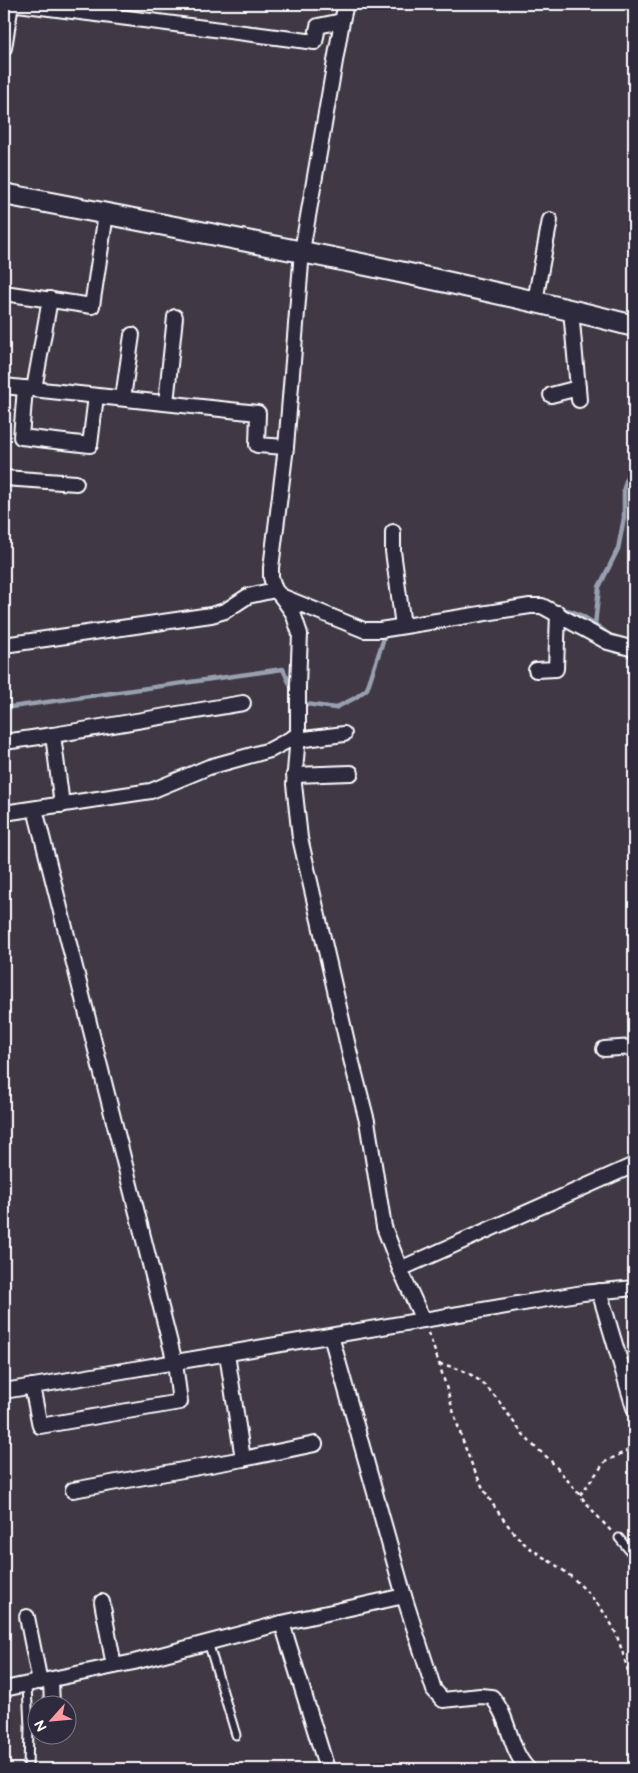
<svg xmlns="http://www.w3.org/2000/svg" width="638" height="1773" font-family="'Balsamiq Sans',sans-serif">
  <rect width="100%" height="100%" fill="#413845"/>
  <filter id="ink" filterUnits="userSpaceOnUse"><feTurbulence type="fractalNoise" baseFrequency=".02" numOctaves="2"/><feDisplacementMap in="SourceGraphic" scale="10" xChannelSelector="R" yChannelSelector="G"/><feConvolveMatrix kernelMatrix="1 2 1 2 8 2 1 2 1" color-interpolation-filters="sRGB"/></filter>
  <g filter="url(#ink)">
    <g fill="none" stroke-linecap="round" stroke-linejoin="round">
      <g stroke="#97a1b0" stroke-width="4.5">
        <path d="M559 609C580 610 595 625 611 636"/>
        <path d="M595 625 599 587 618 549 624 518V488L634 452"/>
        <path d="M299 703 335 708 355 698 367 689 385 635 388 633"/>
        <path d="M4 708 283 669 293 691"/>
      </g>
      <g stroke="#fff" stroke-width="11">
        <g id="lane">
          <path d="M619 1538 634 1556"/>
          <path d="M208 1642 236 1735"/>
          <path d="M27 1685 29 1728 28 1769"/>
        </g>
      </g>
      <g stroke="#fff" stroke-width="18">
        <g id="street">
          <path d="M18 4 315 42 318 26 342 21"/>
          <path d="M4 48 11 4"/>
          <path d="M4 293 92 306 106 214"/>
          <path d="M535 301 550 220"/>
          <path d="M571 310 579 400"/>
          <path d="M4 386 258 413 257 445 286 447"/>
          <path d="M25 388 21 437 90 445 96 396"/>
          <path d="M34 389 50 299"/>
          <path d="M551 395 578 388"/>
          <path d="M123 398 132 335"/>
          <path d="M166 403 175 317"/>
          <path d="M4 478 76 483"/>
          <path d="M393 532V551L403 626"/>
          <path d="M275 590 271 577V568L286 447 302 251 342 21 346 4"/>
          <path d="M281 596 293 613 300 634 298 685V735L294 784 300 838 350 1055 367 1121 384 1227 400 1269 423 1320"/>
          <path d="M4 645 211 615 225 611 248 596 275 590 281 596 364 630H380L530 606H542L608 642 634 649"/>
          <path d="M536 670 556 669 558 613"/>
          <path d="M53 735 243 703"/>
          <path d="M297 740 344 734"/>
          <path d="M4 742 53 735 62 805"/>
          <path d="M294 775 351 773"/>
          <path d="M4 813 151 791 209 767 270 750 298 735"/>
          <path d="M604 1049 634 1047"/>
          <path d="M400 1269 634 1165"/>
          <path d="M599 1291 634 1408"/>
          <path d="M331 1336 404 1596 434 1690 443 1700 480 1696 492 1697C510 1718 509 1750 528 1769"/>
          <path d="M32 1386 40 1426 180 1402 175 1363 35 809"/>
          <path d="M4 1391 583 1293 634 1288"/>
          <path d="M243 1459 315 1444"/>
          <path d="M73 1490 243 1459 227 1354"/>
          <path d="M102 1602 114 1666"/>
          <path d="M27 1617 40 1682"/>
          <path d="M282 1623 327 1769"/>
          <path d="M51 1680 52 1706"/>
          <path d="M4 1689 134 1662 282 1623 404 1596"/>
        </g>
      </g>
      <g stroke="#fff" stroke-width="24">
        <path id="secondary" d="M4 194C215 235 426 273 634 326"/>
      </g>
      <g stroke="#fff" stroke-width="2.5" stroke-dasharray="4 4" stroke-linecap="butt">
        <path d="M428 1333C451 1390 459 1454 494 1506 503 1519 513 1533 525 1544 536 1553 548 1560 560 1568 577 1580 593 1597 605 1614 620 1634 626 1667 634 1692"/>
        <path d="M439 1364C491 1372 499 1408 529 1441 535 1448 543 1453 549 1459 571 1483 590 1509 612 1532"/>
        <path d="M580 1495 605 1462 634 1447"/>
      </g>
      <use href="#lane" stroke="#2f2a3d" stroke-width="7"/>
      <use href="#street" stroke="#2f2a3d" stroke-width="14"/>
      <use href="#secondary" stroke="#2f2a3d" stroke-width="20"/>
    </g>
  </g>
  <rect width="638" height="1773" fill="none" stroke="#2f2a3d" stroke-width="20"/>
  <rect x="10" y="10" width="618" height="1753" fill="none" stroke="#fff" stroke-width="2" filter="url(#ink)"/>
  <g transform="translate(52 1720) rotate(243)"><circle r="24" fill="#2f2a3d" stroke="#827f8b"/>
  <path d="M0-4L9 19L0 12L-9 19Z" fill="#ff9aa2"/>
  <text y="-8" font-size="14" font-weight="bold" text-anchor="middle" fill="#ffffff">N</text>
  </g>
</svg>
